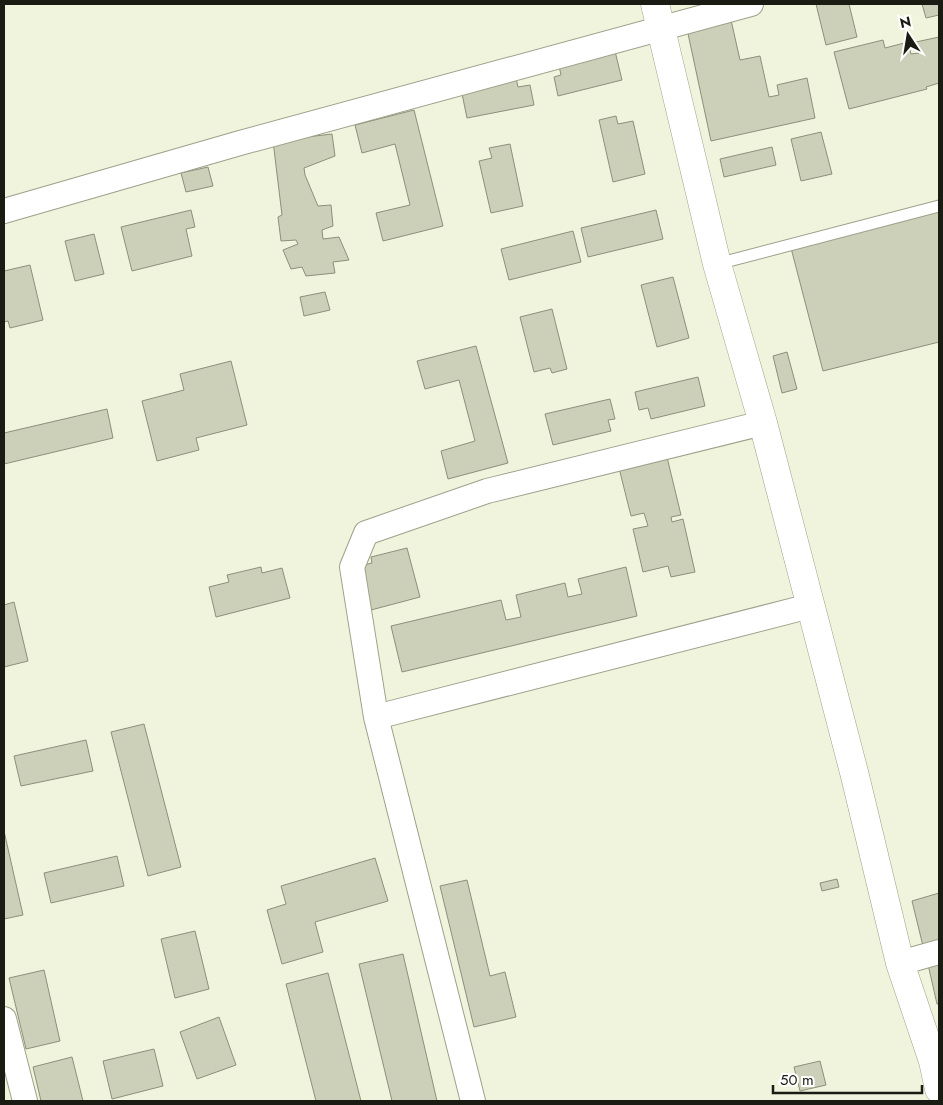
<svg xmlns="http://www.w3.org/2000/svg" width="943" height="1105" font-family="Jost,sans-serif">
  <rect width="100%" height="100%" fill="#f0f4dd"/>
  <path fill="#ccd0b9" stroke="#8c8f7a" d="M816,4H849L857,37L826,45Z
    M922,4H939V15L926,18Z
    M731,20L740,60L760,56L769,97L779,95L777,85L807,78L815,118L711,141L687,29Z
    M939,37V83L926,87L927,89L849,109L834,52L883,40L885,48L908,42L911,54L919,53L916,42Z
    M614,47L622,80L558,96L554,77L561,75L558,61Z
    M515,73L518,87L530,85L534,105L467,118L460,84Z
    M414,110L443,226L383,241L376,213L410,205L395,144L362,153L355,125Z
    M616,116L618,124L633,121L645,174L613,182L599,120Z
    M821,132L832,174L801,181L791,139Z
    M332,134L335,156L304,168L305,175L318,206L331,205L333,226L322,230L323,239L339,237L349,260L333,262L335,273L306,276L302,267L291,269L283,250L298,244L296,240L281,241L278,217L282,215L273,141Z
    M510,144L523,206L491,213L479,161L492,158L489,148Z
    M772,147L776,165L724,177L720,159Z
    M208,167L213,186L186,192L181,173Z
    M191,210L195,227L186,229L192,256L132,271L121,227Z
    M656,210L663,239L588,257L581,228Z
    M939,211V342L823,371L791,248Z
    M573,231L581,262L509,280L501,249Z
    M94,234L104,274L75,281L65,241Z
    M30,265L43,320L10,328L8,321L4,322V271Z
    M673,277L689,338L657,347L641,285Z
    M325,292L330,310L304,316L300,297Z
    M552,309L567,369L552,373L550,368L534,372L520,317Z
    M476,346L508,463L448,479L441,451L475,441L459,380L425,389L417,361Z
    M787,352L797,389L782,393L773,356Z
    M231,361L247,425L196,438L199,450L157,461L142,401L184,390L180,374Z
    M698,377L705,406L651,419L648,408L639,410L635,392Z
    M610,399L615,419L608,420L611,431L553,445L545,414Z
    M107,409L113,438L4,464V433Z
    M666,453L681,515L671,517L672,522L683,519L695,572L671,577L668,566L643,572L633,529L648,526L644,513L631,516L618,464Z
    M407,548L420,597L371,610L360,566L372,563L371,557Z
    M261,567L262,573L282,568L290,598L216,617L209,587L229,582L227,575Z
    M626,567L637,616L402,672L391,626L501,600L506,620L521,617L516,595L565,583L568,597L582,594L578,579Z
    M14,602L28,661L4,667V605Z
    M144,724L181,867L148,876L111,732Z
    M86,740L93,771L21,786L14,756Z
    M4,831L23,915L4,919Z
    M117,856L124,886L51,903L44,873Z
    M375,858L388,901L315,922L323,952L282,964L267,910L286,904L281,886Z
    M837,879L839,887L822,891L820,883Z
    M467,880L490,976L505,972L516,1017L474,1027L440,886Z
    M939,893V941L923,946L912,901Z
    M195,931L209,989L175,998L161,939Z
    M403,954L437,1101H392L359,964Z
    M939,956V1004H937L927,960Z
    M44,970L60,1041L26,1049L9,978Z
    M328,973L361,1101H316L286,984Z
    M219,1017L236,1065L197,1079L180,1032Z
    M154,1049L163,1086L112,1099L103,1061Z
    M72,1057L83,1101H41L33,1067Z
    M820,1061L826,1085L800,1091L794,1067Z"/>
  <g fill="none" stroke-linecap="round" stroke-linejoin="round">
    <g stroke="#9da18b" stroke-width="13">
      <path id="service" d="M717,264L939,206"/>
    </g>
    <g stroke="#9da18b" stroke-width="26">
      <path id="minor" d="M4,211L240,143L751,4
        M376,717L352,567L366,533L487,491L763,423
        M900,963L939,952
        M4,1019L25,1101
        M473,1101L376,717L810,606"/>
    </g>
    <g stroke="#9da18b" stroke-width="29">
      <path id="secondary" d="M655,4L717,264L763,423L855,776L900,963L933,1061L939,1089"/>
    </g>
    <use href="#service" stroke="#fff" stroke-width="11"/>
    <use href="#minor" stroke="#fff" stroke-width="24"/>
    <use href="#secondary" stroke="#fff" stroke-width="28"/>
  </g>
  <rect width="943" height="1105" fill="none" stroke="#1a1b13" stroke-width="10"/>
  <g transform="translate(908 35) rotate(348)" stroke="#ffffff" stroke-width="4" paint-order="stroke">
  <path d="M0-4L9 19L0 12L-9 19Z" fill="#1a1b13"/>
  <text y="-8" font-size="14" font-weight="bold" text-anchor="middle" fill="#1a1b13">N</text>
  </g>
  <path d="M773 1085v8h149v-8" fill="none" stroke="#1a1b13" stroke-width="2.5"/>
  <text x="780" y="1085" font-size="15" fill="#1a1b13" stroke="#ffffff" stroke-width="4" paint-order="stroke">50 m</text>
</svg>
